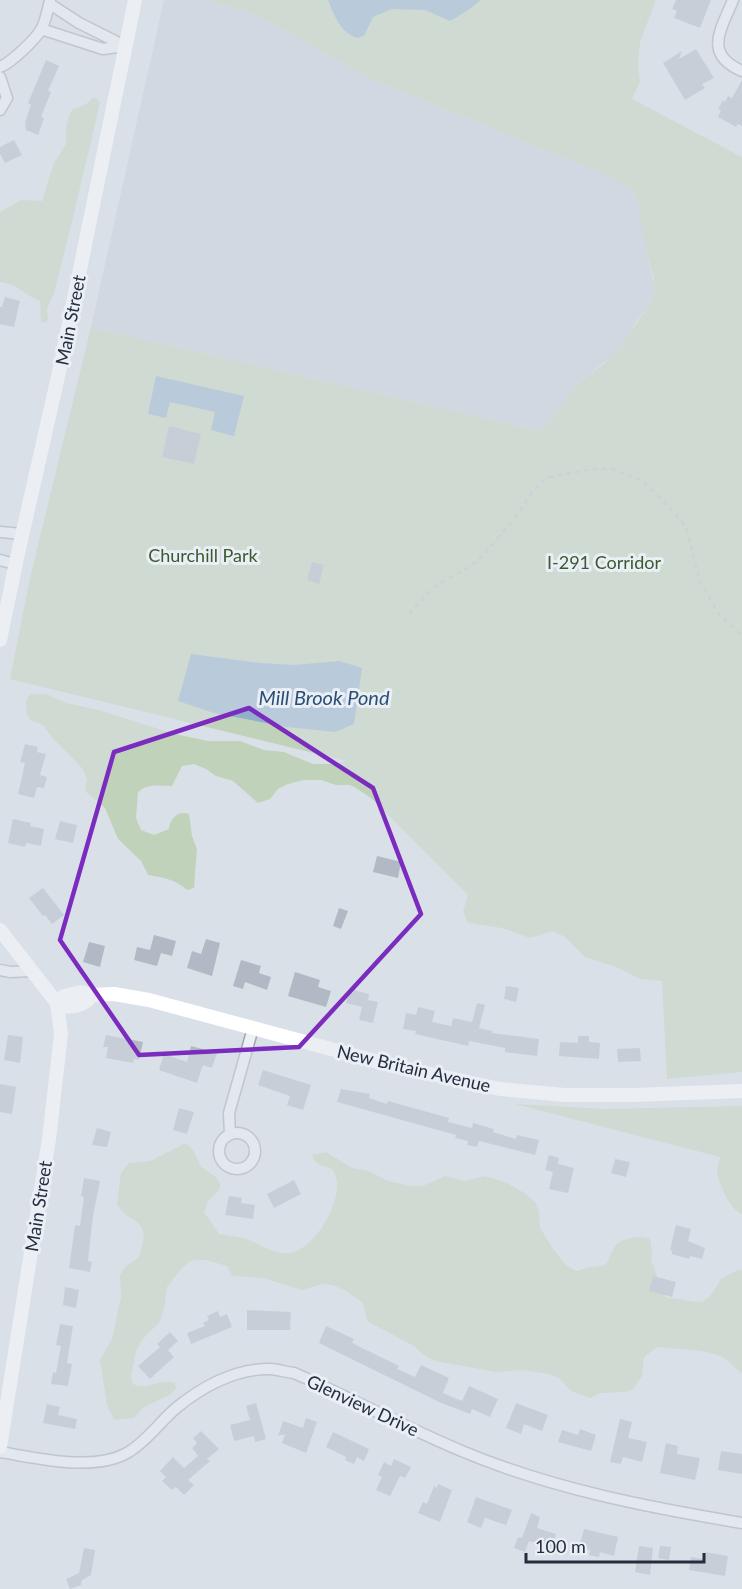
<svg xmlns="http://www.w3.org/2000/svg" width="742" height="1589" font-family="Lato,sans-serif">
  <rect width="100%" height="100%" fill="#dae0e7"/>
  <path fill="#c8cfd9" d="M164,0H206L248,12L282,29L371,79L598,172L632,189L640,206L645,248L654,283V296L650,304L637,321L626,339L610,358L575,385L552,418L540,431L91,327Z"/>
  <path fill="#c1d2bb" d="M206,0H656L640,42L638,64L640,82L632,99L742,157V1072L667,1079L662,981L640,979L619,968L585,957L565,937L553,931L530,938L502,928L468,923L463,912L468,895L371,798L356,788L350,785H336L321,780H304L288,784L278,789L270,799L258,803L233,781L216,776L206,769L194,764L182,766L172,786C159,786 148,783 138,792L136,818L141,830L154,835L169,829C170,818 178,810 189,814L192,836L197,849L194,888L187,890C175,879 164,878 148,875L141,861L118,839L105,808L85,791L87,779L82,768L53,739L43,725L31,720L27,715L26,701L30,694H46L66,703L98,710L175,734L208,741H240L264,750L284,752L313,764H335L346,761L10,679L30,578L91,327L540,431L552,418L575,385L604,364L623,343L650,304L654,296V279L645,248L638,201L632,189L598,172L371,79L282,29L248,12Z
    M94,97L100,102L97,116L70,230L54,293L47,309L48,319L46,322L41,323L40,301C22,294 21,285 0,282V212L21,200L42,201L54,163L66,144V129L69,115L72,110L86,104Z
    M515,1104L606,1109L742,1106V1214C730,1210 719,1184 717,1172C717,1167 719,1162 720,1157Z
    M186,1143L193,1150L201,1167L217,1178L220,1185L219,1190L209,1200L204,1212L219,1234C228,1236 237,1236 246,1239C260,1244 274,1255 290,1253C317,1249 350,1190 332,1169C323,1166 315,1165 312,1155L326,1152L352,1168L369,1171L388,1181L411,1186H423L445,1176L465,1181L485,1176L507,1183L526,1194L535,1202L539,1211L540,1228L553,1249L566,1265L576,1271L586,1268L605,1265C610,1260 610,1254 614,1248C619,1238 639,1235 650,1239L652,1251L651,1262L654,1266L660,1287L665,1297L697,1302L704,1301L711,1295L721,1279L738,1270H742V1373C734,1369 732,1362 724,1358C704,1348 679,1350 657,1347L644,1357L642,1376L633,1389L625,1392L601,1393L590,1398L571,1391L559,1378L550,1374L521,1370L497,1372L435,1361L425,1356L414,1346L367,1321L363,1303L346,1291L333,1285L322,1284L302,1290L263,1278L232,1276L227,1266L206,1260H196L190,1261L182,1268L167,1287L164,1309L159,1323L142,1340L136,1351L131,1377L133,1384C148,1392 159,1377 175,1383L176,1389L170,1395L144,1407L134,1418L114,1420L107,1405L100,1360L112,1339L121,1297L120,1275L126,1266L139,1257C153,1216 132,1228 117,1204L121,1173L129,1163L150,1161Z"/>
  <path fill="#91b0cb" d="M328,0H480C477,5 456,18 450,21L425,10L392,9L373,17L364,36L358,38C341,34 334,15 328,0Z
    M156,376L244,396L234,436L211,430L215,412L170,402L166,418L148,414Z
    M191,654L260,663L294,665L339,661L362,668L354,724L335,732L287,727L214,713L178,701Z"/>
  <path fill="#b1b9c4" d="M676,0H711L700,28L674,18L677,11L672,9Z
    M696,49L714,78L702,84L705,88L685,100L663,63L682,51L679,59Z
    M46,60L59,66L48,91L51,92L41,117L44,118L38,135L26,130L25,122L31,105L28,103Z
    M742,80V126L738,124L736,127L718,117L721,110L718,109L723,100L725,102L728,96L732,98Z
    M14,140L22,155L5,163L0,154V147Z
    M5,297L20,301L14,327L0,324V307H2Z
    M169,426L201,434L194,464L162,457Z
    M312,562L324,565L319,584L307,580Z
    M25,744L38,747L37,752L46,754L40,775L47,777L44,788L37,787L34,798L18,794L25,763L20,762Z
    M13,819L31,823L30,826L44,829L41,846L26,843L25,847L8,843Z
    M60,821L77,825L73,843L55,839Z
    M377,856L401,862L398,878L373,872Z
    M43,888L64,915L52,924L45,915L43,916L29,898Z
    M339,908L348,911L341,929L333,926Z
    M154,935L176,941L172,956L161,953L157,966L134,960L137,947L150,950Z
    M206,939L220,943L212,976L187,968L192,951L201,954Z
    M89,942L105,946L100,967L83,962Z
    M241,960L261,966L259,973L271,977L267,990L245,982L243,989L233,986Z
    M295,972L320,980L318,987L331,991L326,1007L288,996Z
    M506,986L519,988L516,1002L504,999Z
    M350,989L369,994L368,1000L378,1002L373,1023L359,1020L362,1007L346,1003Z
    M477,1003L485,1005L479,1028L492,1031V1033L539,1039L537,1056L505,1052V1048L469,1041L468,1046L415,1034L416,1031L403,1029L406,1013L416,1015L418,1007L435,1011L432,1022L451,1026L453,1018L472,1022Z
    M8,1035L23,1037L20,1063L4,1060Z
    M106,1035L143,1042L139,1060L134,1059L133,1063L106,1058L108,1047H103Z
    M578,1036H589V1042L600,1043L599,1059L559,1056L560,1042L578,1043Z
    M191,1046L217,1053L212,1068L203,1065L197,1083L159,1070L164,1054L187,1062Z
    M640,1048L641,1061L618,1062L617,1049Z
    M263,1070L311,1085L303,1110L287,1105L290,1096L258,1085Z
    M0,1084L16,1087L12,1114L0,1112Z
    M341,1089L370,1094L369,1098L387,1104L388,1101L449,1118L448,1122L472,1128L473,1123L494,1129L493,1132L516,1139L517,1135L539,1140L535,1155L479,1141L477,1147L467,1145L468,1141L455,1138L456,1135L337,1102Z
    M179,1108L194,1112L187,1134L173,1130Z
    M97,1128L111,1132L107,1147L92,1145Z
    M549,1155L559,1158L558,1164L574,1168L568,1193L549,1189L553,1172L545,1170Z
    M615,1159L630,1162L626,1177L611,1173Z
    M84,1178L100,1181L93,1216L88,1261L92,1262L90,1272L69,1268L75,1225L80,1226L84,1197L81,1196Z
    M294,1180L301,1194L274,1208L267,1194Z
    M229,1196L242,1198L241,1203L255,1205L253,1219L225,1215Z
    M676,1225L691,1229L688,1241L705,1248L702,1259L690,1256L689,1259L672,1254V1250H670Z
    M653,1276L676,1282L672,1297L649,1291Z
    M65,1287L79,1290L76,1308L63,1305Z
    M247,1310L291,1312L290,1330H247Z
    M218,1311L220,1317L227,1314L232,1327L191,1344L187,1333L205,1326L203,1323L209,1320L207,1316Z
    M60,1324L73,1326L67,1363L72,1364L68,1386L51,1384L53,1372L56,1373L61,1346L56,1345Z
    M326,1326L354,1339L352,1343L399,1366L397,1369L415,1377L421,1365L449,1378L443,1393L462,1401L469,1386L498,1399L490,1417L472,1409L470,1414L439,1402L319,1343Z
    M170,1332L178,1341L168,1350L174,1357L150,1379L138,1366L160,1347L157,1344Z
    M256,1403L266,1439L255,1442L254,1436L234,1441L230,1425L250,1420L246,1406Z
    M516,1403L548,1415L542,1431L524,1424L521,1434L506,1428Z
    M47,1404L60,1407L58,1415L77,1419L75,1429L43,1423Z
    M306,1418L317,1422L306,1453L282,1443L285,1434L278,1436L283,1421L303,1428Z
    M620,1419L632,1422L628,1438L647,1442L642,1462L623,1457L621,1464L610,1462Z
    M580,1429L596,1435L591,1451L558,1442L562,1430L578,1435Z
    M201,1431L219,1449L207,1459L210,1461L188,1480L194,1485L184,1495L176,1487L172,1490L162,1481L166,1477L160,1471L173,1457L184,1468L198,1456L192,1448L197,1443L193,1438Z
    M333,1432L369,1449L364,1461L357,1457L354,1464L345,1460L346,1457L326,1447Z
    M666,1443L678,1446L677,1454L700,1458L695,1480L660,1473Z
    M721,1451L742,1454V1474L718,1470Z
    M394,1459L411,1467L405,1478L400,1476L390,1496L376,1490L382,1477L378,1475L384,1462L391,1466Z
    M438,1484L452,1490L440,1522L418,1513L423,1502L427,1504L434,1486L437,1488Z
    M476,1497L512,1510L506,1525L485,1518L481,1528L467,1522Z
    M531,1513L540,1517L537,1528L556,1534L552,1548L529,1541L525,1552L514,1548L518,1537L522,1538Z
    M584,1529L618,1537L614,1556L600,1552L599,1557L589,1555L590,1550L579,1547Z
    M639,1546L653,1548L650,1575L635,1572Z
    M660,1546L671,1547L669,1560L658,1558Z
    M84,1548L95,1550L91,1575L82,1580L81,1585L70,1589L66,1579L79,1573Z
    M705,1552L728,1556L725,1576L689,1570L691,1557L704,1559Z"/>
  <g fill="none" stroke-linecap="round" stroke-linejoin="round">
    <g stroke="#9fa7b1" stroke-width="13">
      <path id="street" d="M733,0C721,30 703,54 742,71
        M50,4L79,23L125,46
        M41,29L103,49L125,46
        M0,67C12,62 36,39 42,28C46,19 48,9 50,0
        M0,77L7,98L0,110
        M0,532L22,534
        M0,560L15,564
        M0,970L10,972L32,971
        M219 1151a18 18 0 1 1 36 0a18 18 0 1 1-36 0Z
        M230,1134L229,1113L253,1028
        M0,1452C37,1458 93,1472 127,1453C146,1442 159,1423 175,1409C201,1387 236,1368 271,1369C279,1370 286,1372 294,1373C351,1398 406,1428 464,1452C553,1489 647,1507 742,1523"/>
    </g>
    <path stroke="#b8bec5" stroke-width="2" stroke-dasharray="4.5 4.5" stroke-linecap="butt" d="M409,614L434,587L472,565L486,552L518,514L532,492L548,477L594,469H612L641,480L663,500L686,527L700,582L719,614L742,636"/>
    <use href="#street" stroke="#edf0f5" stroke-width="10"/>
    <path stroke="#fff" stroke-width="14" d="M0,640L17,558L59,372L135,0
      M0,930L57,1003L61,1034L49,1139L0,1447
      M92,995C85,1006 68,1010 57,1003L64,996L81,992L92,995L114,994L149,1000L394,1066L500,1089L565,1095H632L742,1091"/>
  </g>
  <path d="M0 0H742V1589H0ZM249,708L373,788L421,914L299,1047L139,1055L60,940L114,752Z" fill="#dae0e7" fill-opacity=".55" fill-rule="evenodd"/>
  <path fill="none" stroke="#7b2cbf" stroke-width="4.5" stroke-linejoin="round" d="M249,708L373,788L421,914L299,1047L139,1055L60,940L114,752Z"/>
  <g text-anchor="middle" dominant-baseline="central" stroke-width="6" stroke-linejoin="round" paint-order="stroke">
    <g font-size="18" fill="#232e3e" stroke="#eaeff5">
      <text transform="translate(70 320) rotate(-79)">Main Street</text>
      <text transform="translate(414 1068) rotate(13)">New Britain Avenue</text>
      <text transform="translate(38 1206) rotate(-81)">Main Street</text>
      <text transform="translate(363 1405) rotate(25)">Glenview Drive</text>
    </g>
    <g font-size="18" fill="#395b2f" stroke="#eaeff5">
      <text x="203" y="555">Churchill Park</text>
      <text x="604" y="562">I-291 Corridor</text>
    </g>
    <g font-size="20" font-style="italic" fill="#2a4f76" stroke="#eaeff5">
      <text x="324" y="697">Mill Brook Pond</text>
    </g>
  </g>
  <path d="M526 1553v9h178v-9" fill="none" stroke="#232e3e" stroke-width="3"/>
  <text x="535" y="1553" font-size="18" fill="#232e3e" stroke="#eaeff5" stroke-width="4.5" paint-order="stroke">100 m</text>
</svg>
